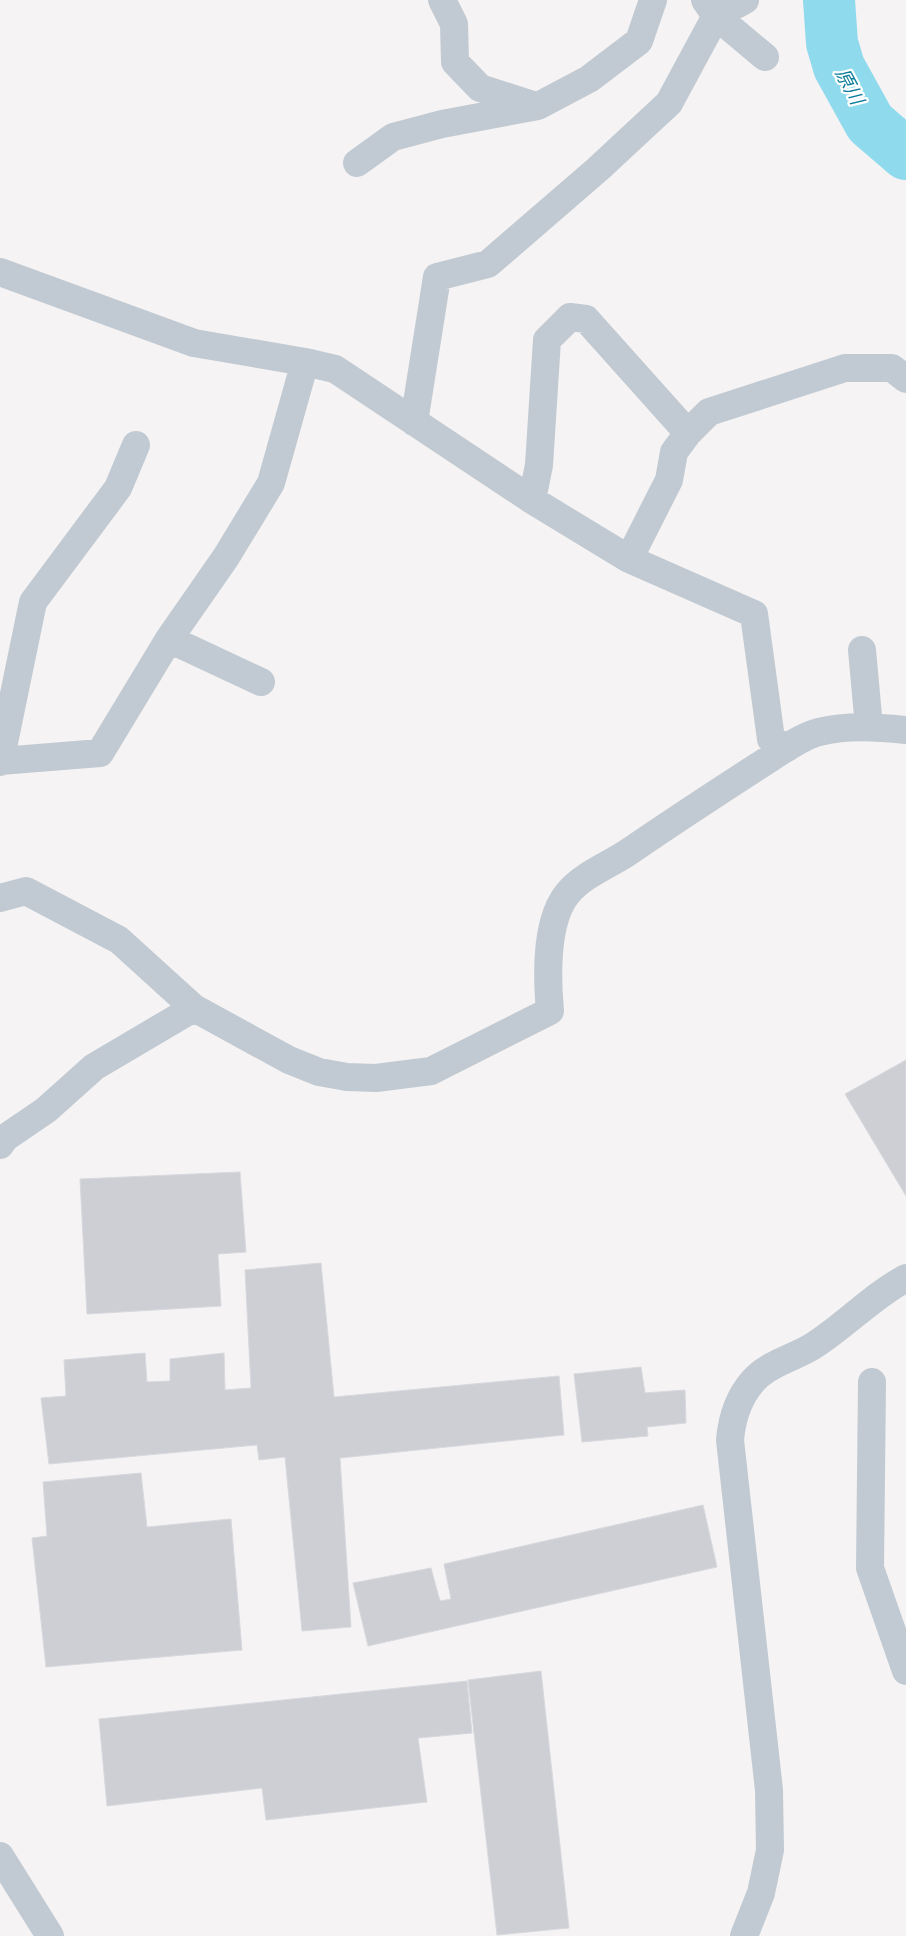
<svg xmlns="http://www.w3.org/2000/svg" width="906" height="1936" font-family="'PT Sans','Noto Sans JP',sans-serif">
  <rect width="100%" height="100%" fill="#f5f3f3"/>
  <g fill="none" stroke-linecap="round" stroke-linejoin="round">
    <path stroke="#90daee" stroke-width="52" d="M829,0L832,43L839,67L870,123L906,154"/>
  </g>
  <path fill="#cdcfd5" stroke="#d7d9de" d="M906,1060V1196L845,1094Z
    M240,1172L246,1252L218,1254L221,1306L87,1314L80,1179Z
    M321,1263L334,1397L559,1376L564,1435L340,1458L351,1627L302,1631L285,1457L259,1460L257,1445L49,1464L41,1398L66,1396L64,1360L145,1353L147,1382L170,1381V1359L224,1353L225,1390L251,1388L245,1270Z
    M641,1367L645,1393L685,1390L686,1423L647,1427L648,1436L582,1442L574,1374Z
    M141,1473L147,1527L231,1519L242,1650L46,1667L32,1538L47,1536L43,1482Z
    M703,1505L717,1567L368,1646L353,1583L431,1568L440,1601L451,1599L444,1564Z
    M541,1671L569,1928L497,1935L468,1680Z
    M467,1681L472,1733L418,1738L427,1802L266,1820L262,1788L107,1806L99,1719Z"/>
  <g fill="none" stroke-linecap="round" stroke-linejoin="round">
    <path stroke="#c1cad2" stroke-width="28" d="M442,0L454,24L455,62L480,88L536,106
      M705,0L716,16L745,0
      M357,163L393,137L442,124L538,106L589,79L639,41L653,0
      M0,272L194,343L305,362L271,483L226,557L169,639
      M305,362L335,369L532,500L629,559
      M414,422L437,277L488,264L598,169L669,103L716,16L765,57
      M688,433L709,412L845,368H892L906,379
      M532,500L539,465L547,340L570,317L586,319L688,433L674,452L669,480L629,559L754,614L771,739L787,748
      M862,650L869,727
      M0,761L100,753L169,639L261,682
      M0,762L33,602L118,488L136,445
      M0,898L26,891L119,940L194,1008
      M0,1145L5,1138L46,1110L94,1067L194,1008L289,1060L319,1072L347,1077L376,1078L431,1071L550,1011C547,978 545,920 568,893C583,875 607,866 627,853C671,823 715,794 760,765C776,755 801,736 819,732C848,725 877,727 906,730
      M872,1382L870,1568L906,1671
      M0,1856L50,1936
      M744,1936L761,1893L770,1850L769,1790L730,1440C732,1417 738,1398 753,1381C769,1363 794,1358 813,1346C846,1325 871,1297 906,1278"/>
  </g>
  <g text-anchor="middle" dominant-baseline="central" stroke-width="4.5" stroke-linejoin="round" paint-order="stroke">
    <g font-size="19" font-style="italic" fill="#0c7c9b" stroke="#fff">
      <text transform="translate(850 86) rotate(62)">原川</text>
    </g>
  </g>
</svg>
